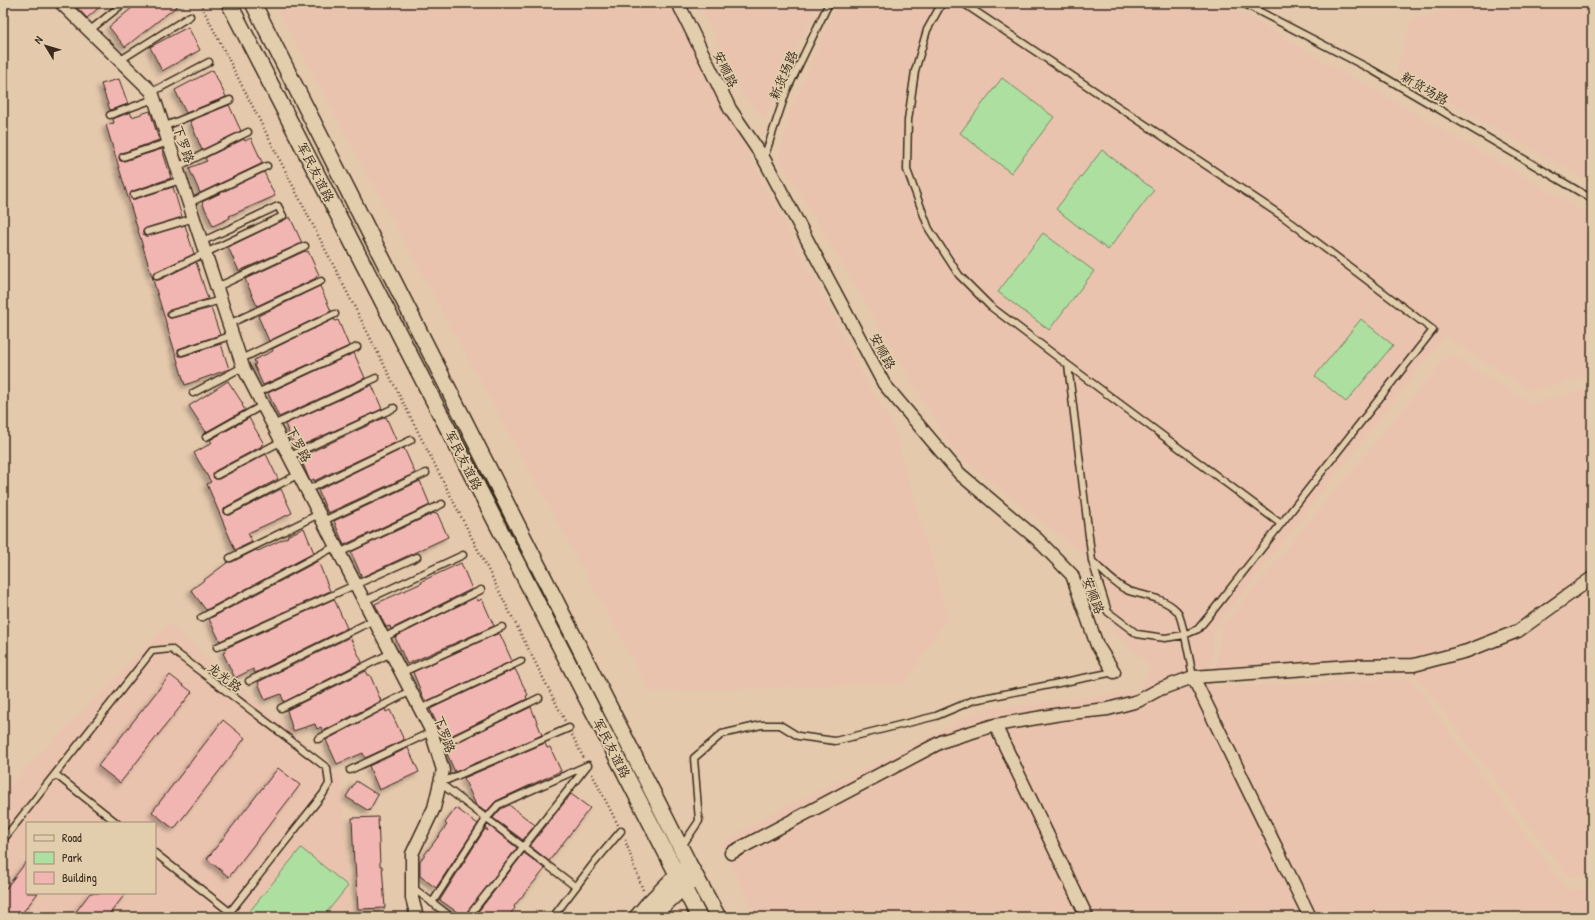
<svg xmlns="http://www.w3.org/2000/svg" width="1595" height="920" font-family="'Patrick Hand','LXGW WenKai TC',sans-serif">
  <defs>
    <filter id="shadow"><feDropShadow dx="-3.5" dy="3.5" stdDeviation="2" flood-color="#0004"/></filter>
  </defs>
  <rect width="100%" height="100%" fill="#e5c9ad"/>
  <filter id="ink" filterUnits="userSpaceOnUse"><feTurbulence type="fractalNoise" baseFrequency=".025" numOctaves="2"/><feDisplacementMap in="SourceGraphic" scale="8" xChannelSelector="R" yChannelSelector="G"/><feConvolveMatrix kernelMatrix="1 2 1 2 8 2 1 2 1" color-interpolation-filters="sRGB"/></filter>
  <g filter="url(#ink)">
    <path fill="#e9c3ae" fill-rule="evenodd" d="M274,3H670L873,394L891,419L948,616L905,683L650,692Z
      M698,3H818L764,119L743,95Z
      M838,3H1224L1592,216V375L1530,391L1445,336L1213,631L1212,687L1411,679L1567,890H1592V917H756L721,844L770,814L896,754L979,710L1139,691L1150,666L1112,630L1088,558L954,452L779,158L790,110Z
      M1475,3H1592V183L1396,72L1412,19Z
      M1449,354L1532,404L1592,388V876H1568L1415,674L1214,679L1222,626Z
      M169,623L342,777L350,917H3V792ZM27,823H155V893H27Z"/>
    <path fill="#addfa0" stroke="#74845f" d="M1002,78L1054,117L1011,173L960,133Z
      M1102,150L1154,190L1108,250L1056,209Z
      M1043,233L1094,271L1049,330L998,292Z
      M1361,319L1393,345L1346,402L1315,376Z
      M301,848L348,886L323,917H245Z"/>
    <path fill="#f2b6b2" stroke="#3b2a1e" filter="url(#shadow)" d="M73,3H104L87,18Z
      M138,3H181L125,47L109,27Z
      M188,27L200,50L162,71L150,47Z
      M213,70L226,97L186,113L175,90Z
      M119,79L128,104L110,110L101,84Z
      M229,105L241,131L202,150L190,121Z
      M150,111L159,140L122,153L119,158L120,161H124L162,149L171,178L133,191L130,196L131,199H135L173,187L182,217L146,228L143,231V234L146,236H148L185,225L194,254L155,272L153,274V278L155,280H159L196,262L208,299L170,310L167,313V316L170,318H172L211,308L220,335L178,349V353L179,356H183L221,344L229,369L185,385L106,125L114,123L113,119L130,112L132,117Z
      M251,138L262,162L261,164L200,193L189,168L207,161L205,158L244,139L245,141Z
      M264,172L275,196L229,216L230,218L213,226L202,202Z
      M290,217L302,243L239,271L228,247Z
      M305,251L306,252L308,251L319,275L316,277V278L257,306L245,279Z
      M320,286L331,311L269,341L258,316Z
      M334,319L335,321L338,320L349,346L263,385L254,365L256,364L254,360L273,351L272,349Z
      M354,353L365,378L279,417L268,393Z
      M228,381L243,404L242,405L245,410L206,432L189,406Z
      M372,385L382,409L296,448L285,424Z
      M386,417L397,442L314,481V479L310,481L300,457Z
      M249,418L264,444L261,445L262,446L215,471L213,477L215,479H219L266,454L278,479L226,507L224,509V513L226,515H230L281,489L292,513L248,533L252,542L235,550L207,484L211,482L194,453L210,444L212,442L210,440Z
      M404,448L415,473L328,513L318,490Z
      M420,481L430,505L344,545L334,521Z
      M434,513V514L437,513L448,537L362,577L351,552Z
      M304,528L314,553L206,610L191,590L228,562H232L256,550L258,551L288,537L287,536Z
      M318,561L330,591L220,641L209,619Z
      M461,563L472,589L391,629L390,626L386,627L375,604L422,583V581Z
      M476,597L478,601L482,599L494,626L407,664L395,637Z
      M334,599L347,628L255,673L253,669L235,678L223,653L225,652L224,649Z
      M497,634H500L512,661L427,701L424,699L413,672Z
      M350,637L362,662L284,702L281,694L265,700L258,682Z
      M515,669L528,695L526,696L527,699L444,739L430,709Z
      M366,671L368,675H370L381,701L323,731L321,727L317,729L315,724L293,731L287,710Z
      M170,675L192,692L120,783L98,766Z
      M531,707L542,735L455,772L445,749L447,747Z
      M385,709L386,712L390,710L404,740L365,758L363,753L337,764L326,740Z
      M223,720L245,738L174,829L152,812Z
      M545,743L547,748L550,747L561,771L496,801L486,812L476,805L464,778Z
      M408,748L419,772L379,790L369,766Z
      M278,768L300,785L229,877L207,859Z
      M356,781L378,795L369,811L346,797Z
      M571,794L590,808L549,861L530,846Z
      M509,805L535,825L523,840L493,818L501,809Z
      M456,808L478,824L436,888L420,876V861L447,825L445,823Z
      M378,817L380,866H382L385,908L358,909L355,863H354L352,818Z
      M488,825L517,848L464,917L440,900L485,829L488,831L486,827Z
      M524,853L545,869L514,906L515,908L508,917H474Z
      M27,861V893H38L19,917H3V892Z
      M90,893H126L107,917H72Z"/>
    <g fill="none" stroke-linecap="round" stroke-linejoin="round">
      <g stroke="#3b2a1e" stroke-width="9">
        <path id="service" d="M942,3L927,30L915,71L908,120L907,170L929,229L959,275L990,306L1068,365L1092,561L1108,612L1137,634L1165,638L1184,635L1198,629L1208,617L1433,330L1285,218L963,3
          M1243,3L1372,70L1592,199
          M89,31L124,3
          M119,61L190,16
          M152,92L209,62
          M110,115L154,99
          M163,127L230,100
          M123,157L169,142
          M764,158L786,92L829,3
          M177,167L248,132
          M134,195L181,180
          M189,203L267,166
          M147,232L194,218
          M157,276L283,216L278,206L201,242
          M217,287L305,246
          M171,314L221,300
          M229,324L321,281
          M182,352L233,335
          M241,359L335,314
          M1068,365L1281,524
          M193,393L243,367
          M257,393L357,347
          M273,425L376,378
          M206,437L263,405
          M290,456L394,408
          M217,475L282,441
          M307,490L411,440
          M228,511L299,474
          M323,521L426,473
          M339,553L442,504
          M230,558L319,514
          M1093,562C1104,572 1115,585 1129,591C1145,596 1165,598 1177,611C1182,616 1191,666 1193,677
          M364,601L463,555
          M201,618L336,546
          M383,638L481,590
          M217,647L417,557
          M401,673L502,627
          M249,681L374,620
          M281,708L391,653
          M420,709L521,661
          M569,728L440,783L576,887
          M318,739L411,691
          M436,748L539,698
          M350,770L431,732
          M55,774L117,823
          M3,840L152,651L171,649L327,768L329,784L323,794L226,917
          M682,846L699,821L694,758L722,734L761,725H780L798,736L835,741L936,716L974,700L1114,672
          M155,853L230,912
          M412,887L451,917
          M432,903L486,819L498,805L588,765
          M468,917L587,766
          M553,917L594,863L621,831"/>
      </g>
      <g stroke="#3b2a1e" stroke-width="15">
        <path id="minor" d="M61,3L152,92L243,367L430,728L443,770L434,808L412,854V898L417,917
          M678,3L730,109L764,159L884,384L960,474L1037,539L1072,575L1097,645L1114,672
          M1193,677L1310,917
          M995,725L1087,917
          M731,853L943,741L995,725L1061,714L1108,709L1138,701L1160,689L1193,677L1350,666L1414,665L1467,651L1518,631L1592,578"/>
      </g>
      <g stroke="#3b2a1e" stroke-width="18">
        <path id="tertiary" d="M229,3L699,917
          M253,3L689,864L718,917
          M637,917L648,904L684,868
          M651,917L690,881"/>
      </g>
      <path stroke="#3b2a1e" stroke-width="2.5" stroke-dasharray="1 3" stroke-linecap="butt" d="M200,3L565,721
        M572,735L584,759
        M592,774L618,825
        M625,840L643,890"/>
      <use href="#service" stroke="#e2ceac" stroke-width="6"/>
      <use href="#minor" stroke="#e2ceac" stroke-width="12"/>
      <use href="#tertiary" stroke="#e2ceac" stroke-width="15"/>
    </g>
  </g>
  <g text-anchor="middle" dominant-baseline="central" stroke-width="3.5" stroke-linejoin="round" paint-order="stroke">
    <g font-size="13" fill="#3b2a1e" stroke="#e2ceac">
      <text transform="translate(726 69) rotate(64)">安顺路</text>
      <text transform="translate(783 75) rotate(-67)">新货场路</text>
      <text transform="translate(1425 88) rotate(30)">新货场路</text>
      <text transform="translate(184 144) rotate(71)">下罗路</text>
      <text transform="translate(316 172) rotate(63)">军民友谊路</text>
      <text transform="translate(883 351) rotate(62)">安顺路</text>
      <text transform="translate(299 444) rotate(63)">下罗路</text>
      <text transform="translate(464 460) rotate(63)">军民友谊路</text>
      <text transform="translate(1094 595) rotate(70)">安顺路</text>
      <text transform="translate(225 677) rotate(37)">龙光路</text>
      <text transform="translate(445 734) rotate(70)">下罗路</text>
      <text transform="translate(612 748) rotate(63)">军民友谊路</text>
    </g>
  </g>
  <rect width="1595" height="920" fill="none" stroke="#e2ceac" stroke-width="16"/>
  <rect x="8" y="8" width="1579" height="904" fill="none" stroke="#3b2a1e" stroke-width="1.5" filter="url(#ink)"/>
  <rect x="26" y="822" width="130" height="72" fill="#e2ceac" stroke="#9f8c73"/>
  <rect x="34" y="835" width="20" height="6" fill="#e2ceac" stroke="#9f8c73"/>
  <text x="62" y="842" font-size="12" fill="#3b2a1e">Road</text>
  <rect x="34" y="852" width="20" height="12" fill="#addfa0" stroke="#9f8c73"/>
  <text x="62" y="862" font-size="12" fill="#3b2a1e">Park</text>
  <rect x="34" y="872" width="20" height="12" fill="#f2b6b2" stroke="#9f8c73"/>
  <text x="62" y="882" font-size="12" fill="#3b2a1e">Building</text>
  <g transform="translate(46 46) rotate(308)" stroke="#e2ceac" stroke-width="3" paint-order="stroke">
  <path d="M0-3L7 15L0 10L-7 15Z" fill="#3b2a1e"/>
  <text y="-6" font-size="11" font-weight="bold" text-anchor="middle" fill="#3b2a1e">N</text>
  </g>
</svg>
